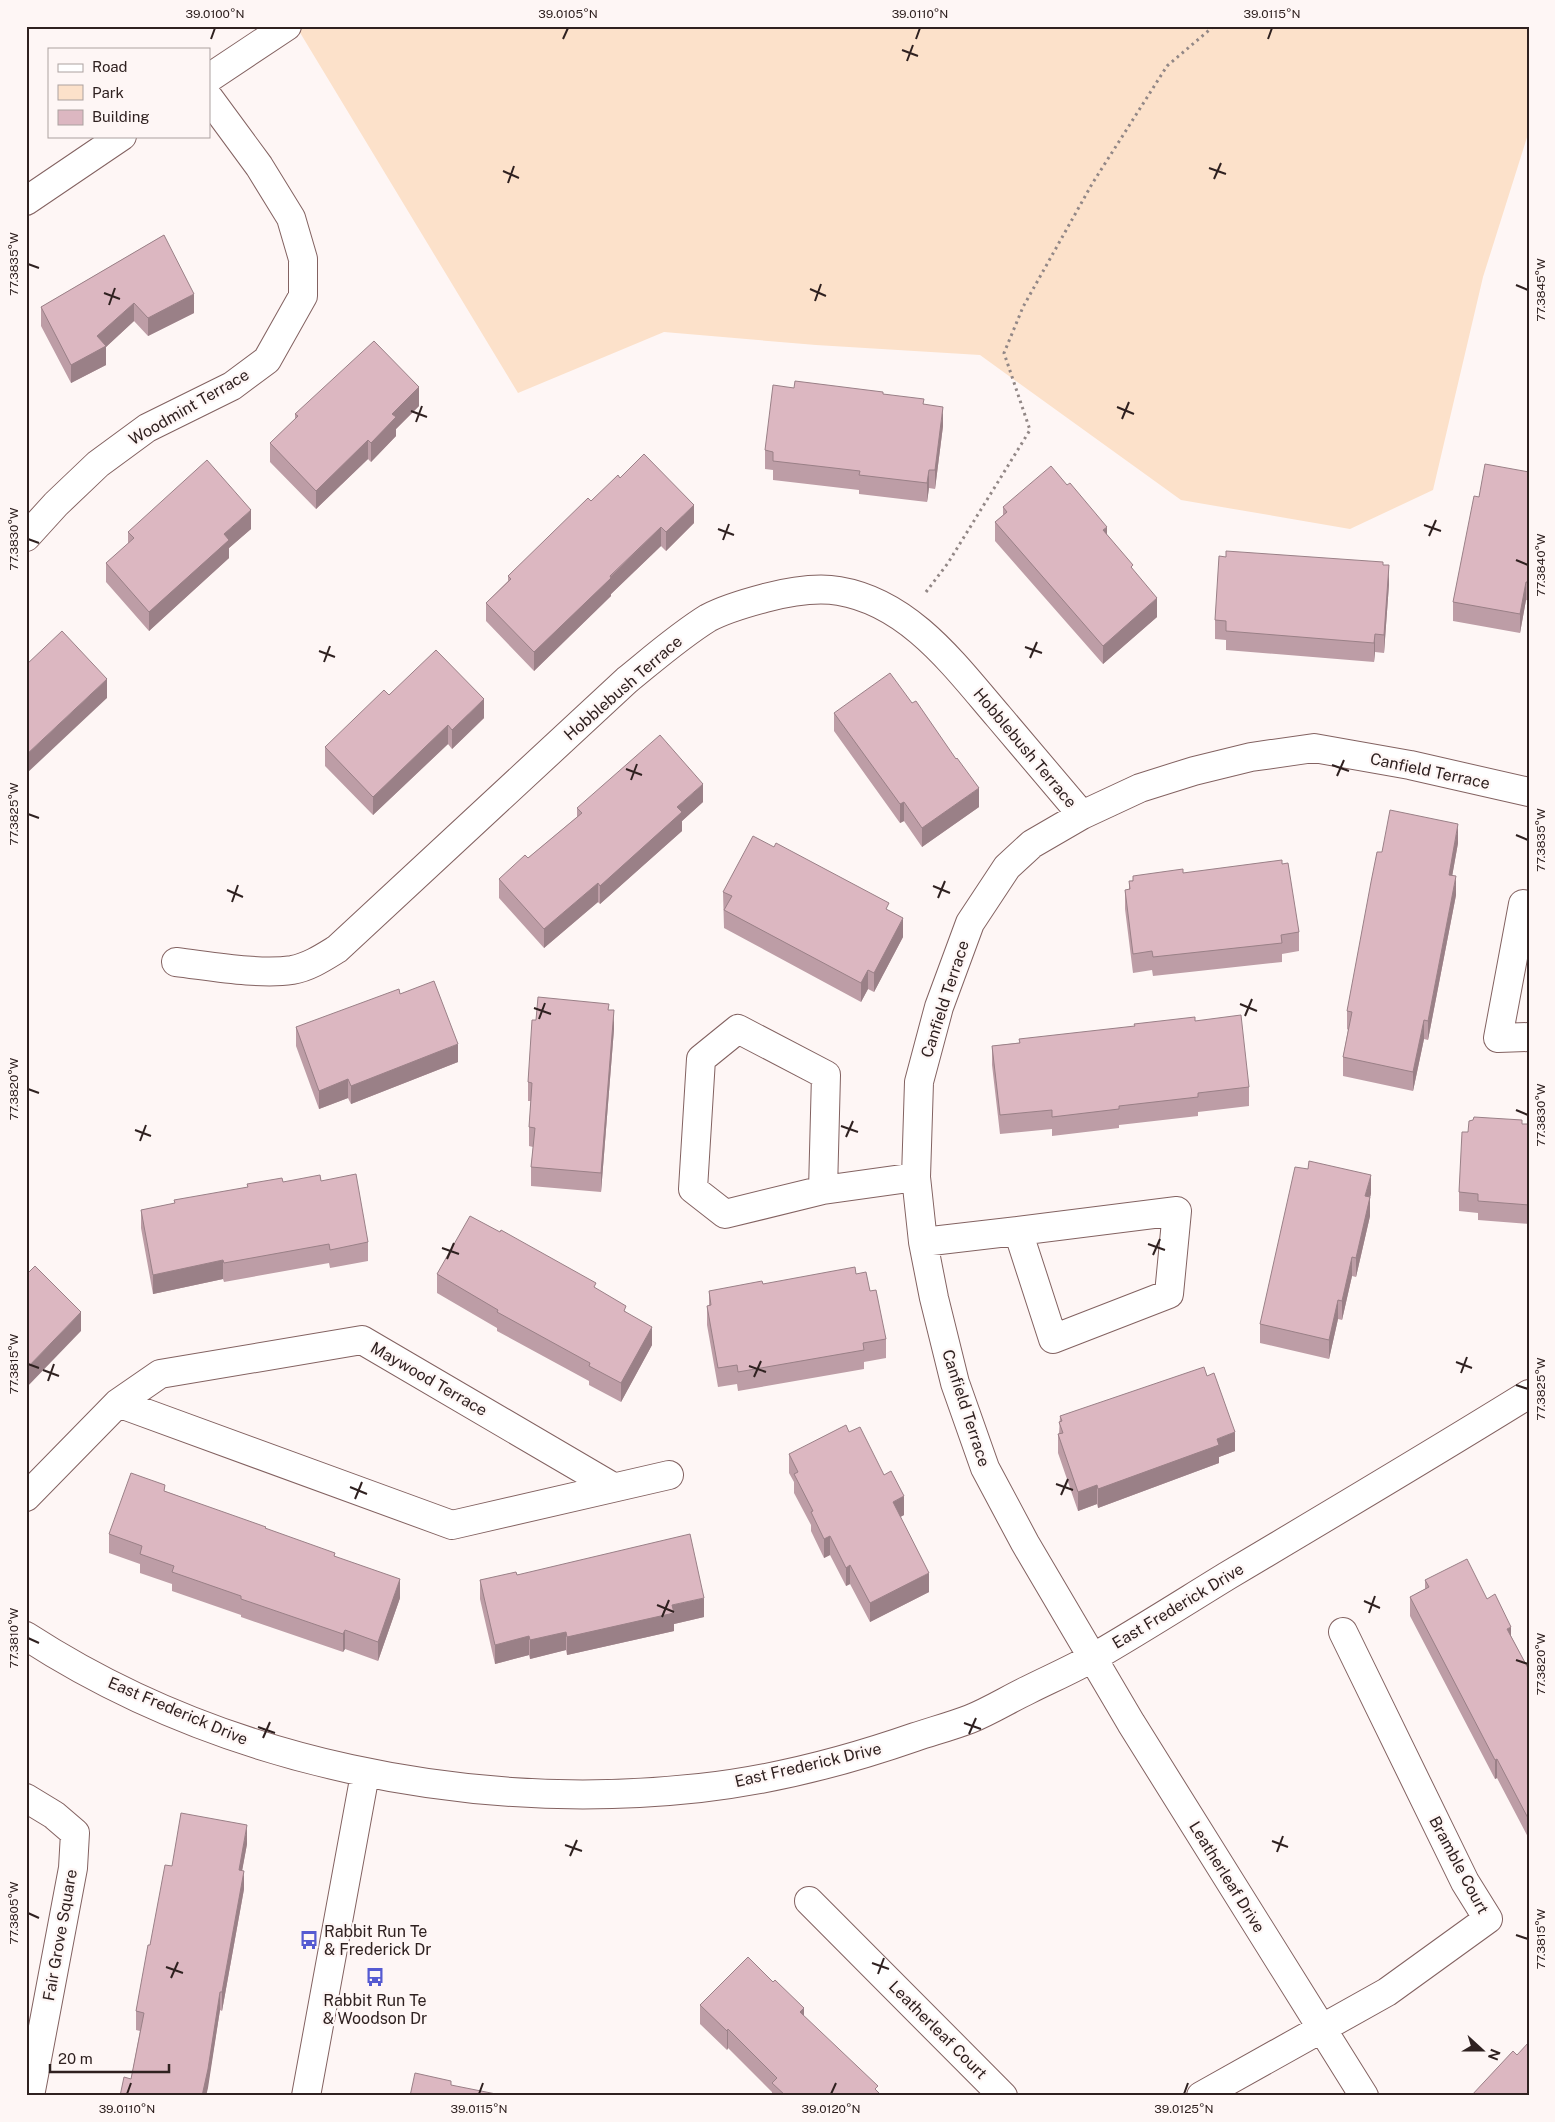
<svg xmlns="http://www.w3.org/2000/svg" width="1555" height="2122" font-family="'Public Sans',sans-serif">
  <rect width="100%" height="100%" fill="#fef6f5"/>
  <path fill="#fce1ca" d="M296,26H1529V131L1483,277L1433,490L1350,529L1181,500L980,355L816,345L664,332L518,393Z"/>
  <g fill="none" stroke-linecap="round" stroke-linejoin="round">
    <g stroke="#836261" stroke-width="30">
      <path id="minor" d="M209,78L287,26
        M26,201L122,136
        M26,537L56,504L98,464L147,428L232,386L267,360L303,296V259L291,218L259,166L209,98
        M1529,905L1523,904L1498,1038L1529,1037
        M176,962C210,966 259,975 292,970C309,967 324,957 337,949L627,680C653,659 679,636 708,618C725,609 746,603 765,598C788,592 815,587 839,591C910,603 955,666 999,717C1026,749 1054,782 1082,815
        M738,1029L826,1075L823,1190L725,1214L693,1189L701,1059Z
        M823,1190L916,1177
        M1177,1211L1169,1294L1053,1339L1018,1231Z
        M923,1242L1018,1231
        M118,1403L452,1525L669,1475
        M26,1497L118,1403L160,1374L362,1340L613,1487
        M26,1636C222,1763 470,1813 700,1788C773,1780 846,1761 915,1737C933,1731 952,1726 970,1719C990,1711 1009,1699 1028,1690C1050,1679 1073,1669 1094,1657C1139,1631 1183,1603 1227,1576C1328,1516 1429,1456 1529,1394
        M26,1798L54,1815L75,1833L73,1868L30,2096
        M809,1901L1003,2096
        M306,2096L365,1774
        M1201,2096L1387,1992L1488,1919L1465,1882L1343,1632
        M1364,2096L1131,1723L1025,1543L985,1468L955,1383L934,1298L923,1242L916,1177L919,1082L939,1007L970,923L1007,867L1032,844L1082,815L1140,788L1194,771L1251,757L1314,748L1410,765L1529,792"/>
    </g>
    <path stroke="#928786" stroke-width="3" stroke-dasharray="2.5 4" stroke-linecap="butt" d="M926,592L948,563L1030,430L1004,353L1023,307L1092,184L1167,66L1214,26"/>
    <use href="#minor" stroke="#fff" stroke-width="28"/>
  </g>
  <path fill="#bd9da6" d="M164,235L194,313L148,336L134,321L106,347V365L71,383L41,326V307Z
    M794,388L883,394L924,404L943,426L935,489L929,488L927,502L859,494V490L773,480V470L765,469V450Z
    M419,406L396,429V436L371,462L368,459L316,509L270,462V443L295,419V414Z
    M1529,472V601L1526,600L1520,633L1453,621V602L1479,497Z
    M620,478L694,523L666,551L661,546L611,594V596L534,671L486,621V603L508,581V576L591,501Z
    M1003,507L1107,535L1133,571L1157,617L1103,664L995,541V522L1003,515Z
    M251,529L229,548V558L149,631L106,582V563L128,544V532Z
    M1383,565L1389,584L1384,653L1375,652L1374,662L1226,650V640L1215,639V620Z
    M389,695L484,718L452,749L448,744L373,815L325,766V747Z
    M834,713L979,807L922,847L904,821L900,823L834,731Z
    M703,802L682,821V831L600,904L598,902L544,948L499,898V879L528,858L577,817V808Z
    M1458,843L1452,876L1456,895L1428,1040L1424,1039L1413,1091L1343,1076V1057L1348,1030L1347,1029V1011L1382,852Z
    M1282,864L1299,932V951L1282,954V962L1153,976L1152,970L1133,973L1125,909V890H1129V881L1183,873Z
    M723,892L889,910L903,937L874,992L868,989L861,1002L724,928Z
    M400,994L458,1062L351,1104L348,1098L319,1109L296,1046V1027Z
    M609,1010L614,1029L601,1192L531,1186V1167L533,1147L529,1146V1127L531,1101H528V1082L536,1020Z
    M1195,1021L1249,1087V1106L1198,1112V1116L1119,1125V1128L1052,1136V1129L1000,1134L992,1065V1046Z
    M1522,1124H1529V1224L1478,1220V1213L1459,1211V1192L1468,1132Z
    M321,1181L368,1242V1261L330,1268L329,1263L224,1282L223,1279L153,1294L141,1228V1210L283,1182Z
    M1371,1194L1370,1197V1216L1356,1277L1352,1276L1342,1320L1338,1319L1329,1359L1260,1343V1324Z
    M437,1274L596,1289L626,1312L652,1345L621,1402L589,1385V1381L497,1331V1328L437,1293Z
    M856,1274L870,1291L886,1339V1358L864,1362V1369L738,1391L737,1384L718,1387L707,1325V1306H709V1291Z
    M1060,1416L1235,1451L1219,1457V1463L1098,1508L1097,1504L1078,1511L1058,1453V1434H1059Z
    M849,1432L904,1515L900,1517L929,1592L870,1622L850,1584L846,1586L830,1555L824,1558L811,1531V1525L794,1493V1482L789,1473V1454Z
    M165,1491L266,1529L335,1556L400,1598L378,1661L345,1649L343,1652L241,1617V1615L172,1591V1584L140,1573V1564L109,1553V1534Z
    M517,1575L704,1617L674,1624V1631L567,1655L566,1650L530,1659L529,1655L495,1664L480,1599V1580Z
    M1425,1580L1487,1599L1511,1636L1529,1670V1839L1497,1778L1495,1779L1410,1616V1597L1425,1589Z
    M247,1844L242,1870L244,1889L222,2011L220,2010L206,2096H120L131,2079L140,2031L136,2030V2011L150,1945L172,1866Z
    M700,2005L804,2016L882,2096H772V2092L728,2048L727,2050L700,2024Z"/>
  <path fill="#9a8087" d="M194,294V313L148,336V318Z
    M134,303V321L106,347V365L71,383V365L97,336Z
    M419,387V406L396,429V436L371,462V443L392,414Z
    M943,407V426L935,489V470Z
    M368,440V459L316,509V491Z
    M929,470V488L927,502V483Z
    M694,505V523L666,551V532Z
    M251,510V529L229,548V558L149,631V612L224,534Z
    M661,527V546L611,594V596L534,671V652Z
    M1107,527V546L1103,530Z
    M1389,565V584L1384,653V635Z
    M1526,582V600L1520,633V614Z
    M1157,598V617L1103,664V646Z
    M1375,634V652L1374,662V643Z
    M107,679V698L26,774V755Z
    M484,699V718L452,749V730Z
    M448,725V744L373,815V797Z
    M703,784V802L682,821V831L600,904V886L677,807Z
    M979,788V807L922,847V828Z
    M904,802V821L900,823V804Z
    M1458,824V843L1449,894V875Z
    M1456,876V895L1428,1040V1021Z
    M598,883V902L544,948V929Z
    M903,918V937L874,992V973Z
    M868,970V989L861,1002V983Z
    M614,1010V1029L601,1192V1173Z
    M1424,1020V1039L1413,1091V1072Z
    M458,1044V1062L351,1104V1086Z
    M348,1079V1098L319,1109V1091Z
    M1371,1175V1194L1365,1215V1196Z
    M1370,1197V1216L1356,1277V1258Z
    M1352,1257V1276L1342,1320V1301Z
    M223,1260V1279L153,1294V1275Z
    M1338,1300V1319L1329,1359V1340Z
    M81,1312V1331L26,1388V1369Z
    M652,1327V1345L621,1402V1383Z
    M1235,1432V1451L1219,1457V1463L1098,1508V1489L1217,1439Z
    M1097,1485V1504L1078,1511V1492Z
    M904,1496V1515L893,1521V1502Z
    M830,1536V1555L824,1558V1539Z
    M850,1565V1584L846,1586V1568Z
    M929,1573V1592L870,1622V1603Z
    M400,1579V1598L378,1661V1642Z
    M704,1598V1617L674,1624V1631L567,1655V1637L672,1605Z
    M1511,1627V1645L1507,1629Z
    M345,1630V1649L343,1652V1634Z
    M566,1632V1650L530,1659V1640Z
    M529,1636V1655L495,1664V1645Z
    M1497,1759V1778L1495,1779V1760Z
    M247,1825V1844L239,1888V1870Z
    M244,1871V1889L222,2011V1992Z
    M220,1992V2010L208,2088L206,2096H202Z
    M804,2008V2027L800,2012Z
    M728,2029V2048L727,2050V2031Z"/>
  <path fill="#dcb7c1" stroke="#9a8087" d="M164,235L194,294L148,318L134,303L97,336L106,346L71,365L41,307Z
    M374,341L419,387L392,414L396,417L371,443L368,440L316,491L270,443L298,416L295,414Z
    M795,381L883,392V394L924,399L923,404L943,407L935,470H929L927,483L859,475L860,471L773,461V452L765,450L773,385L794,388Z
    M644,454L694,505L666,532L661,527L610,576L611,578L534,652L486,603L511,579L508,576L588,498L591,501L618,475L620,478Z
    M207,460L251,510L224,534L229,540L149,612L106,563L134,538L128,532Z
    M1485,464L1529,472V582H1526L1520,614L1453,602L1474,496L1479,497Z
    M1051,466L1067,485L1070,483L1107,527L1103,530L1133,565L1131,567L1157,598L1103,646L995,522L1007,512L1003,507Z
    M1226,551L1383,562V565H1389L1384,635L1375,634L1374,643L1226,631V621L1215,620L1219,556L1226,557Z
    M62,631L107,679L26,755V665Z
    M436,650L484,699L452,730L448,725L373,797L325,747L384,690L389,695Z
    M890,673L912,703L916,701L956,759L957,758L979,788L922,828L904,802L900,804L834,713Z
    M660,735L703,784L677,807L682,812L600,886L598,883L544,929L499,879L525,855L528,858L582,813L577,808Z
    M1390,810L1458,824L1449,875L1456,876L1428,1021L1424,1020L1413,1072L1343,1057L1352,1012L1347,1011L1371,882L1377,852H1382Z
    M753,836L774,847L776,843L889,903L886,909L903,918L874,973L868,970L861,983L724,910L732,896L723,892Z
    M1282,860V864L1288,863L1299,932L1281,935L1282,943L1153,957L1152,951L1133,954L1125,890L1130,889L1129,881H1133V876L1183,869V873Z
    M434,981L458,1044L351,1086L348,1079L319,1091L296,1027L399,989L400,994Z
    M538,997L609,1004L608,1010H614L601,1173L531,1167L535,1128L529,1127L532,1083L528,1082L532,1020H536Z
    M1241,1015L1249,1087L1198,1093V1097L1119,1106V1109L1052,1117V1110L1000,1115L992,1046L1020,1043L1019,1039L1135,1026L1134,1024L1195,1017V1021Z
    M1474,1117L1522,1120V1124H1529V1205L1478,1201V1194L1459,1192L1462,1132H1468L1469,1121L1473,1120Z
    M1309,1161L1371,1175L1365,1196L1370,1197L1356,1258L1352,1257L1342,1301L1338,1300L1329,1340L1260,1324L1295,1167L1308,1169Z
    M356,1174L368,1242L330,1250L329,1244L224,1263L223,1260L153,1275L141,1210L175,1203L174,1200L248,1187L247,1184L282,1178L283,1182L320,1175L321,1181Z
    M470,1216L500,1232L501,1230L596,1283L594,1287L626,1306L624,1311L652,1327L621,1383L589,1366L590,1363L497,1312L498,1310L437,1274Z
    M35,1266L81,1312L26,1369V1275Z
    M855,1267L856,1274L866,1272L870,1291L876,1290L886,1339L863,1343L864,1350L738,1372L737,1365L718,1368L707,1306L711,1305L709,1291L762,1281L763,1284Z
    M1204,1367L1207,1376L1214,1373L1235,1432L1217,1439L1219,1445L1098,1489L1097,1485L1078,1492L1058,1434L1063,1433L1059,1422L1062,1421L1060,1416Z
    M846,1425L849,1432L860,1427L884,1475L891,1471L904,1496L893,1502L929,1573L870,1603L850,1565L846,1568L830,1536L824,1539L811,1512L813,1511L794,1474L798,1472L789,1454Z
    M131,1473L165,1485L164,1491L266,1527L265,1528L335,1553L334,1556L400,1579L378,1642L345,1630L343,1634L241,1599V1596L172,1572L174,1566L140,1554L142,1546L109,1534Z
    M690,1534L704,1598L672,1605L674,1613L567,1637L566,1632L530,1640L529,1636L495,1645L480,1580L516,1572L517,1575Z
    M1467,1559L1487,1599L1495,1594L1511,1627L1507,1629L1529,1670V1820L1497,1759L1495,1760L1410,1597L1429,1587L1425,1580Z
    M181,1813L247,1825L239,1870L244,1871L222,1992H220L208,2069L202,2096H120L124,2077L131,2079L144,2013L136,2011L148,1945H150L165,1865L172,1866Z
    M748,1957L773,1982L775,1980L804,2008L800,2012L878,2086L875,2089L882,2096H786L772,2083L777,2078L728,2029L727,2031L700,2005Z
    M1529,2042V2096H1471L1513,2051L1517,2055Z
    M415,2073L451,2081V2085L506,2096H410Z"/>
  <path fill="none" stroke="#2f2120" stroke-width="2" d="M211,39L215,28M563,39L568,28M916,39L920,28M1268,39L1272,28M902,50L918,56M907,61L913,45M1209,168L1226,174M503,171L519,178M1214,179L1221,163M508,183L514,166M28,264L39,268M1516,285L1528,290M810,289L826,296M104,293L120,299M815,301L821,284M109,305L115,288M1117,407L1134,414M411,411L427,417M1122,419L1129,402M416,422L422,406M1424,525L1441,531M718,529L734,535M1429,536L1436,520M28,539L39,543M723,540L729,524M1516,560L1528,565M1025,647L1042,653M319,651L335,657M1030,658L1037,642M324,662L330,646M1332,765L1349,771M626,769L642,775M1337,776L1344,760M631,780L637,764M28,814L39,818M1516,835L1528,840M933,886L950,893M227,890L243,897M938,898L945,881M232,902L238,885M1240,1004L1257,1011M534,1008L551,1014M1245,1016L1252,999M539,1019L545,1003M28,1089L39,1093M1516,1110L1528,1115M841,1126L858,1132M135,1130L151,1136M846,1137L853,1121M140,1141L146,1125M1148,1244L1165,1250M442,1248L459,1254M1153,1255L1160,1239M447,1259L454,1243M1456,1362L1472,1368M28,1364L39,1368M749,1366L766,1372M43,1370L59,1376M1461,1373L1467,1357M754,1377L761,1361M48,1381L54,1364M1516,1385L1528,1389M1056,1484L1073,1490M350,1487L367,1494M1061,1495L1068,1479M355,1499L362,1482M1364,1601L1380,1608M657,1605L674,1612M1369,1613L1375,1596M662,1617L669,1600M28,1638L39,1643M1516,1660L1528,1664M964,1723L981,1729M258,1727L275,1733M969,1734L976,1718M263,1738L270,1722M1272,1841L1288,1847M565,1845L582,1851M1277,1852L1283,1836M570,1856L577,1840M28,1913L39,1918M1516,1935L1528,1939M872,1963L889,1969M166,1967L183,1973M878,1974L884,1958M171,1978L178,1962M127,2094L131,2083M479,2094L483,2083M831,2094L836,2083M1184,2094L1188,2083"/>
  <defs>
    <g id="bus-bare" transform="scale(1.5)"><path d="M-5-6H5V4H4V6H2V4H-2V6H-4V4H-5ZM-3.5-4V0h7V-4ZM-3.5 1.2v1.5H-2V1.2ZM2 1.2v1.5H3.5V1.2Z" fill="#555ad1" stroke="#fef6f5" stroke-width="2.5" paint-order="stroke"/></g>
  </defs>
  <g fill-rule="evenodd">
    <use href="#bus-bare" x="309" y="1940"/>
    <use href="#bus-bare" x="375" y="1977"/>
  </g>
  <g text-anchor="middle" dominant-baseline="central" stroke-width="4.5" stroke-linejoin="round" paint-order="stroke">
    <g font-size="16" fill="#2f2120" stroke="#fef6f5">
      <text transform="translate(189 407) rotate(-30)">Woodmint Terrace</text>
      <text transform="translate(623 688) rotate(-41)">Hobblebush Terrace</text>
      <text transform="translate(1025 748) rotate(50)">Hobblebush Terrace</text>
      <text transform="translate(1430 771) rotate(12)">Canfield Terrace</text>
      <text transform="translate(945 999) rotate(-72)">Canfield Terrace</text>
      <text transform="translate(429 1379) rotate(30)">Maywood Terrace</text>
      <text transform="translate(966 1408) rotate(72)">Canfield Terrace</text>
      <text transform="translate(1178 1606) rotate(-31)">East Frederick Drive</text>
      <text transform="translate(178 1711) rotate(23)">East Frederick Drive</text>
      <text transform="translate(808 1765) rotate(-13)">East Frederick Drive</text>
      <text transform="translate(1459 1865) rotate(62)">Bramble Court</text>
      <text transform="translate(1227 1877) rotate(58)">Leatherleaf Drive</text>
      <text transform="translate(60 1935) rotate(-80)">Fair Grove Square</text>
      <text transform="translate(938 2030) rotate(45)">Leatherleaf Court</text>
    </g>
    <g font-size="16" fill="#2f2120" stroke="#fef6f5" text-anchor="start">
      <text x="324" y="1931">Rabbit Run Te<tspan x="324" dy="18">&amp; Frederick Dr</tspan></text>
      <text x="375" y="2000" text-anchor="middle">Rabbit Run Te<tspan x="375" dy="18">&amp; Woodson Dr</tspan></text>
    </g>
  </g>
  <rect width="1555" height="2122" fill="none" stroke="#fef6f5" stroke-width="55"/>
  <rect x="48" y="48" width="162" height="90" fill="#fef6f5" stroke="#aba1a0"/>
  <rect x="58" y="64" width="25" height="8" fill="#ffffff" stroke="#aba1a0"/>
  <text x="92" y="72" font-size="15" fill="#2f2120">Road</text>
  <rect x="58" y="85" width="25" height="15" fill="#fce1ca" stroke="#aba1a0"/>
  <text x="92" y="98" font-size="15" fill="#2f2120">Park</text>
  <rect x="58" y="110" width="25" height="15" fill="#dcb7c1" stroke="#aba1a0"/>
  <text x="92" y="122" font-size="15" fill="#2f2120">Building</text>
  <g transform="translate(1482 2050) rotate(111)" stroke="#fef6f5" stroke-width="4" paint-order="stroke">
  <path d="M0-4L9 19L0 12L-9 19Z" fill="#2f2120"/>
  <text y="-8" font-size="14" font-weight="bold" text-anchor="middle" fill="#2f2120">N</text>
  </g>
  <path d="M50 2064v8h119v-8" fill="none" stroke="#2f2120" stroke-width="2.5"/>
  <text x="58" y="2064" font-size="15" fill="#2f2120" stroke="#fef6f5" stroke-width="4" paint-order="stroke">20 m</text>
  <rect x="28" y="28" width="1500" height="2066" fill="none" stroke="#2f2120" stroke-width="2"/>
  <g font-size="12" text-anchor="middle" fill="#2f2120">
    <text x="215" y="18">39.0100°N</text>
    <text x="568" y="18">39.0105°N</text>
    <text x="920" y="18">39.0110°N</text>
    <text x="1272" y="18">39.0115°N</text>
    <text transform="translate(14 264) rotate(-90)" y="4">77.3835°W</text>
    <text transform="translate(1541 290) rotate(-90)" y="4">77.3845°W</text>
    <text transform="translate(14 539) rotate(-90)" y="4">77.3830°W</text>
    <text transform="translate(1541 565) rotate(-90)" y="4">77.3840°W</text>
    <text transform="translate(14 814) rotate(-90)" y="4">77.3825°W</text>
    <text transform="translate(1541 840) rotate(-90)" y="4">77.3835°W</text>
    <text transform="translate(14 1089) rotate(-90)" y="4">77.3820°W</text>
    <text transform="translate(1541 1115) rotate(-90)" y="4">77.3830°W</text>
    <text transform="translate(14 1364) rotate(-90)" y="4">77.3815°W</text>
    <text transform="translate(1541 1389) rotate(-90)" y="4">77.3825°W</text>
    <text transform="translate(14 1638) rotate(-90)" y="4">77.3810°W</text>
    <text transform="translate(1541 1664) rotate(-90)" y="4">77.3820°W</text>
    <text transform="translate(14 1913) rotate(-90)" y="4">77.3805°W</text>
    <text transform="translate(1541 1939) rotate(-90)" y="4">77.3815°W</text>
    <text x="127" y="2113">39.0110°N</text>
    <text x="479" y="2113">39.0115°N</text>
    <text x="831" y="2113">39.0120°N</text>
    <text x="1184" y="2113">39.0125°N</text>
  </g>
</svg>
